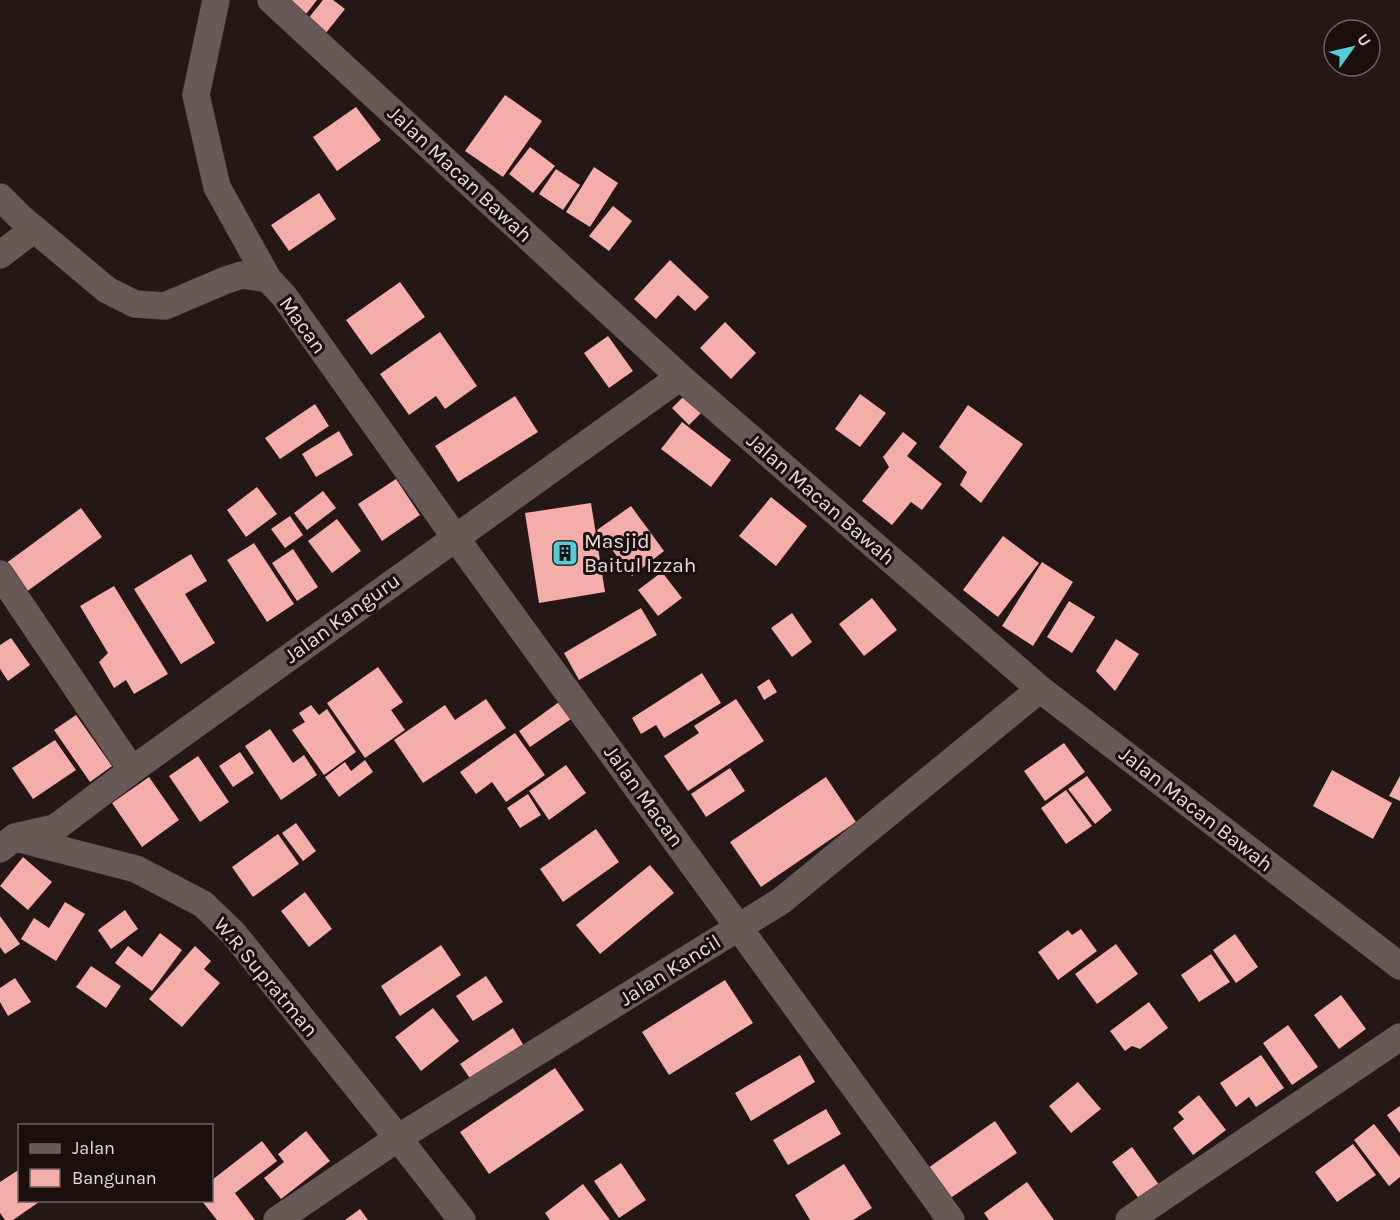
<svg xmlns="http://www.w3.org/2000/svg" width="1400" height="1220" font-family="Karla,sans-serif">
  <rect width="100%" height="100%" fill="#241716"/>
  <path fill="#f4ada8" d="M291,0H317L303,18Z
    M323,0H333L345,9L325,34L307,20Z
    M505,95L542,121L503,177L465,151Z
    M356,107L381,140L337,171L313,137Z
    M530,147L555,166L533,193L509,174Z
    M594,167L618,183L590,227L566,212Z
    M556,169L580,185L563,210L539,194Z
    M319,193L336,219L289,251L271,225Z
    M613,206L632,221L609,251L589,236Z
    M670,260L709,297L695,311L678,295L656,319L634,299Z
    M400,282L425,317L371,355L346,320Z
    M725,322L756,353L731,379L700,348Z
    M440,332L477,386L445,409L436,396L409,415L380,374Z
    M608,336L633,371L609,388L584,353Z
    M687,393L704,410L689,425L672,408Z
    M860,394L886,413L860,447L835,429Z
    M515,396L538,432L458,482L435,446Z
    M315,404L329,426L280,459L265,438Z
    M968,405L1023,444L981,503L960,485L967,472L939,447Z
    M682,422L731,460L711,487L661,449Z
    M339,431L353,455L316,477L302,454Z
    M903,432L917,443L907,456L942,484L922,510L911,502L892,525L862,501L889,467L883,457Z
    M396,479L420,515L382,541L358,504Z
    M257,487L277,514L246,537L227,510Z
    M323,491L336,508L307,530L294,513Z
    M771,497L807,526L776,566L739,536Z
    M591,503L605,592L539,603L525,513Z
    M631,506L664,551L632,576L597,530Z
    M81,508L102,537L22,595L1,567Z
    M290,516L303,535L285,548L271,529Z
    M337,519L361,551L332,573L308,541Z
    M1003,536L1039,563L998,617L963,590Z
    M254,543L294,604L267,622L227,560Z
    M293,549L318,587L297,601L272,563Z
    M191,554L207,581L185,594L215,643L181,664L134,589Z
    M1042,562L1073,582L1033,646L1002,626Z
    M662,572L682,598L658,616L638,590Z
    M114,586L168,674L134,694L126,680L114,688L99,662L108,653L80,606Z
    M872,598L897,630L864,656L839,624Z
    M1069,601L1095,617L1072,653L1047,637Z
    M641,608L657,635L579,680L564,653Z
    M792,613L812,642L792,657L771,628Z
    M11,638L30,665L8,681L0,669V645Z
    M1116,639L1139,654L1115,691L1096,671Z
    M378,667L403,702L391,710L405,730L365,758L327,703Z
    M702,673L721,703L664,738L656,725L641,734L632,718Z
    M769,679L777,692L764,700L757,687Z
    M486,699L506,728L423,783L394,740L445,705L455,720Z
    M736,699L764,741L688,791L664,756L699,733L694,726Z
    M559,702L571,719L530,747L519,731Z
    M311,705L319,715L327,709L356,752L324,775L292,730L305,722L299,713Z
    M76,715L112,766L90,782L54,730Z
    M270,729L293,763L304,755L317,775L281,800L245,746Z
    M515,733L545,775L506,802L492,782L476,794L460,772Z
    M55,740L76,770L33,799L12,768Z
    M1064,743L1085,772L1045,801L1024,771Z
    M240,752L254,773L233,787L219,766Z
    M198,756L229,802L200,822L169,776Z
    M365,760L373,772L339,797L325,777L345,762L351,771Z
    M566,765L586,793L549,820L529,791Z
    M730,768L745,791L706,817L691,794Z
    M1332,770L1392,803L1373,839L1313,806Z
    M1087,776L1112,810L1095,824L1068,789Z
    M1400,776V801L1389,796Z
    M149,777L179,820L142,847L112,803Z
    M826,777L856,822L761,887L730,842Z
    M1066,790L1092,826L1066,844L1041,808Z
    M528,794L541,815L520,828L507,808Z
    M296,823L316,851L303,861L282,833Z
    M596,829L619,862L563,902L540,869Z
    M278,834L299,864L253,897L232,867Z
    M23,857L52,882L28,910L0,886Z
    M650,865L674,893L600,954L576,925Z
    M305,892L332,929L309,947L281,911Z
    M65,902L85,914L56,961L21,939L34,918L49,928Z
    M125,910L138,929L111,949L98,930Z
    M0,916L20,944L5,954L0,947Z
    M1081,929L1097,951L1058,980L1038,952L1068,930L1072,935Z
    M160,933L182,950L152,991L115,963L128,946L142,957Z
    M1235,934L1258,967L1236,983L1213,950Z
    M1116,944L1138,974L1097,1004L1075,974Z
    M441,945L461,975L400,1016L381,986Z
    M195,946L211,961L204,969L220,983L182,1027L149,999Z
    M1211,954L1230,982L1199,1002L1181,975Z
    M91,966L121,986L106,1008L76,987Z
    M486,976L503,1002L473,1021L456,996Z
    M15,978L31,1002L8,1016L0,1002V988Z
    M725,980L753,1023L669,1075L642,1032Z
    M1341,995L1366,1029L1339,1049L1314,1015Z
    M1149,1002L1168,1028L1140,1049L1132,1046L1125,1051L1110,1031Z
    M433,1008L459,1041L421,1071L395,1037Z
    M1288,1025L1318,1067L1292,1085L1263,1043Z
    M513,1028L524,1046L472,1081L460,1064Z
    M800,1055L815,1082L751,1121L735,1093Z
    M1261,1055L1284,1088L1256,1107L1249,1097L1236,1107L1220,1083Z
    M555,1068L584,1110L489,1174L460,1132Z
    M1078,1082L1101,1109L1071,1133L1049,1106Z
    M1199,1095L1226,1130L1193,1155L1173,1128L1184,1119L1178,1112Z
    M1400,1106V1133L1387,1115Z
    M826,1109L841,1134L788,1165L773,1140Z
    M995,1121L1017,1153L949,1199L928,1168Z
    M1374,1124L1400,1157V1177L1389,1186L1354,1140Z
    M306,1131L330,1161L281,1199L264,1178L284,1162L278,1154Z
    M262,1141L277,1161L235,1193L255,1220H217L201,1200H212V1180Z
    M1353,1144L1376,1175L1337,1202L1315,1172Z
    M1132,1147L1162,1189L1142,1203L1112,1162Z
    M621,1163L646,1200L619,1218L594,1181Z
    M844,1164L872,1208L853,1220H810L795,1195Z
    M20,1169V1200H42L13,1220H5L0,1213V1182Z
    M1027,1182L1054,1220H989L984,1213Z
    M583,1184L610,1220H550L545,1213Z
    M360,1209L368,1220H345Z"/>
  <g fill="none" stroke-linecap="round" stroke-linejoin="round">
    <g stroke="#3d3433" stroke-width="28">
      <path id="minor" d="M216,0L196,95L217,187L268,279L284,296L455,537L951,1220
        M271,0L680,377L1040,689L1400,966
        M0,197L20,217L107,290L135,304L165,306L226,280L242,275L268,279
        M0,255L34,229
        M0,574L132,770
        M20,839L136,869L203,904L234,934L398,1138L462,1220
        M0,849L15,837L55,828L132,770L680,377
        M277,1220L398,1138L781,901L1040,689
        M1129,1220L1400,1037"/>
    </g>
    <use href="#minor" stroke="#685856" stroke-width="27"/>
  </g>
  <defs>
    <g id="building-square" transform="scale(1.35)"><rect x="-9" y="-9" width="18" height="18" rx="4" fill="#52ccd6" stroke="#1b0e0d"/><path d="M-4-6H4V6H1V3H-1V6H-4ZM-2.5-4.3h1.7v1.8h-1.7ZM.8-4.3h1.7v1.8H.8ZM-2.5-1h1.7V.8h-1.7ZM.8-1h1.7V.8H.8Z" fill="#111"/></g>
  </defs>
  <g fill-rule="evenodd">
    <use href="#building-square" x="565" y="553"/>
  </g>
  <g text-anchor="middle" dominant-baseline="central" stroke-width="6" stroke-linejoin="round" paint-order="stroke">
    <g font-size="21" fill="#e6dcdc" stroke="#1b0e0d">
      <text transform="translate(460 174) rotate(43)">Jalan Macan Bawah</text>
      <text transform="translate(303 325) rotate(54)">Macan</text>
      <text transform="translate(821 499) rotate(41)">Jalan Macan Bawah</text>
      <text transform="translate(342 618) rotate(-36)">Jalan Kanguru</text>
      <text transform="translate(644 796) rotate(54)">Jalan Macan</text>
      <text transform="translate(1196 809) rotate(38)">Jalan Macan Bawah</text>
      <text transform="translate(670 970) rotate(-32)">Jalan Kancil</text>
      <text transform="translate(266 977) rotate(50)">W.R Supratman</text>
    </g>
    <g font-size="21" fill="#e6dcdc" stroke="#1b0e0d" text-anchor="start">
      <text x="584" y="541">Masjid<tspan x="584" dy="24">Baitul Izzah</tspan></text>
    </g>
  </g>
  <rect x="18" y="1124" width="195" height="78" fill="#1b0e0d" stroke="#6c6060" stroke-width="1.5"/>
  <rect x="30" y="1144" width="30" height="9" fill="#685856" stroke="#6c6060" stroke-width="1.5"/>
  <text x="72" y="1154" font-size="18" fill="#e6dcdc">Jalan</text>
  <rect x="30" y="1169" width="30" height="18" fill="#f4ada8" stroke="#6c6060" stroke-width="1.5"/>
  <text x="72" y="1184" font-size="18" fill="#e6dcdc">Bangunan</text>
  <g transform="translate(1352 48) rotate(56)"><circle r="28" fill="#1b0e0d" stroke="#6c6060" stroke-width="1.5"/>
  <path d="M0-4.5L10 22L0 15L-10 22Z" fill="#52ccd6"/>
  <text y="-9" font-size="16" font-weight="bold" text-anchor="middle" fill="#e6dcdc">U</text>
  </g>
</svg>
